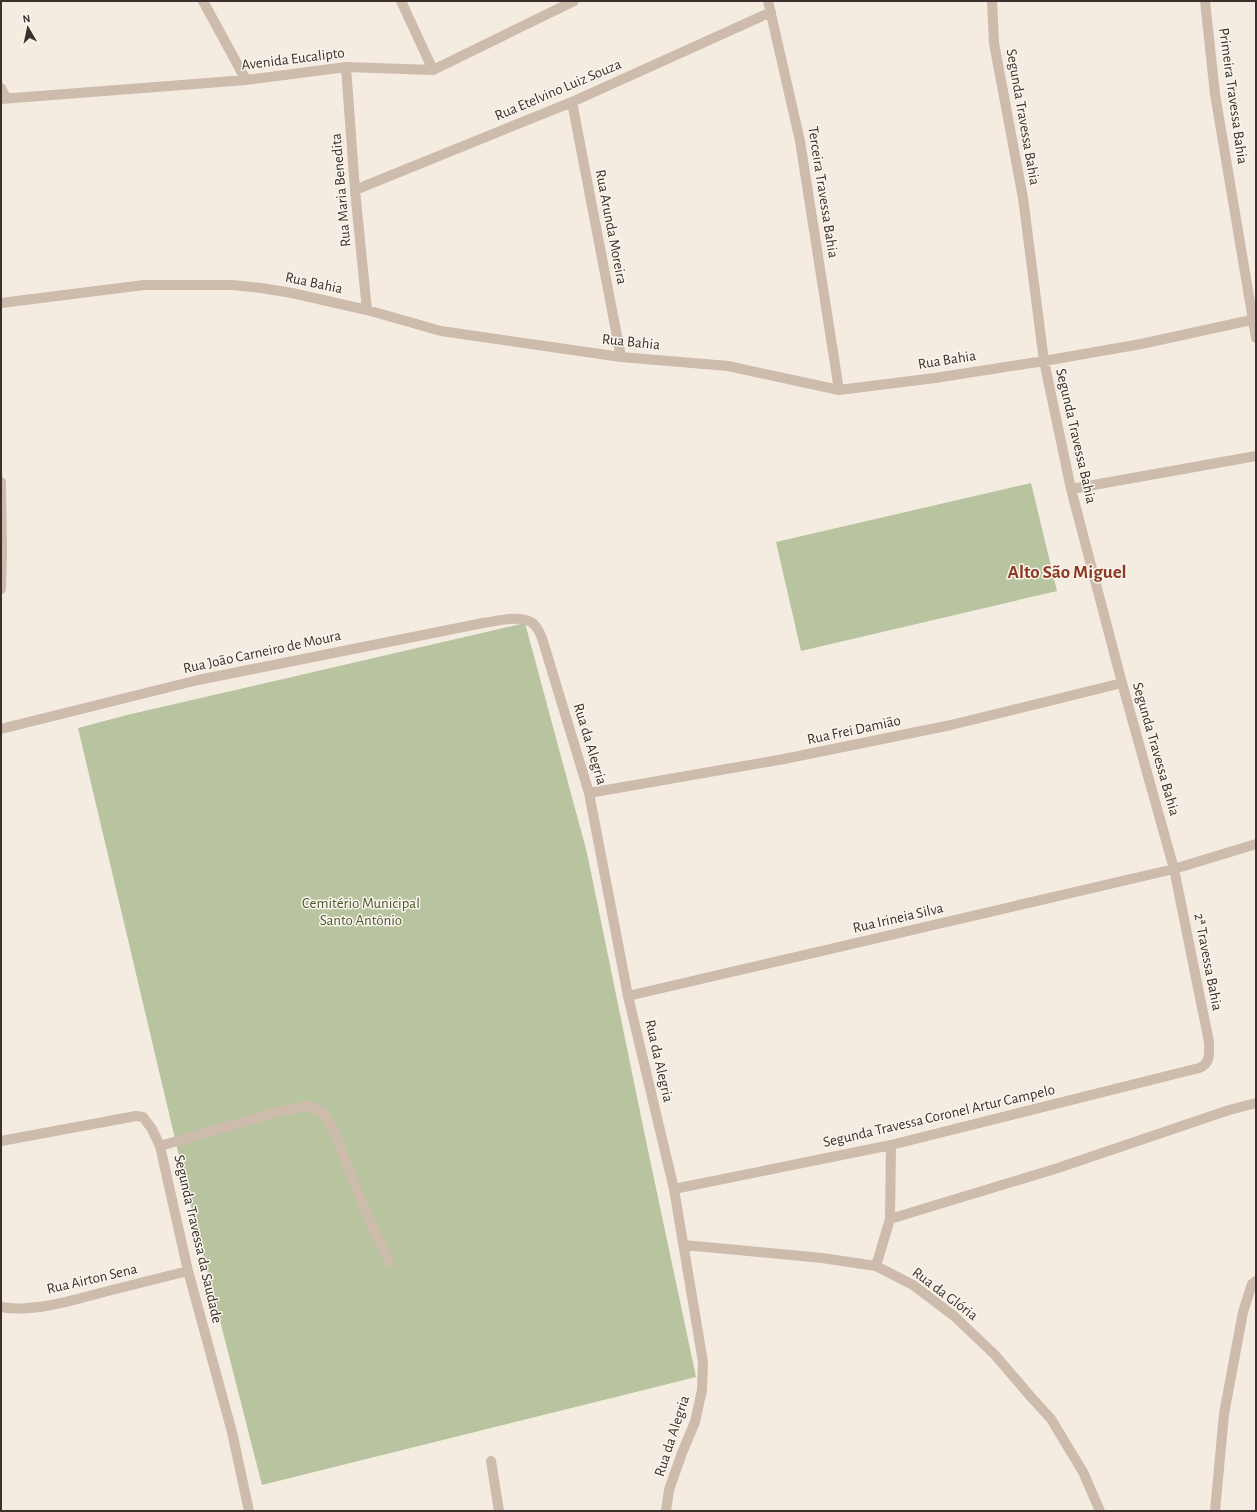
<svg xmlns="http://www.w3.org/2000/svg" width="1257" height="1512" font-family="'Alegreya Sans',sans-serif">
  <rect width="100%" height="100%" fill="#f4ebe1"/>
  <path fill="#b8c4a0" d="M1031,483L1057,591L801,651L776,542Z
    M525,623L587,853L645,1136L696,1377L262,1485L193,1215L78,728L127,715Z"/>
  <g fill="none" stroke-linecap="round" stroke-linejoin="round">
    <path stroke="#cdbbac" stroke-width="10" d="M203,1L246,80
      M401,1L433,70
      M768,1L800,141L839,390
      M1205,1L1215,94L1256,338
      M346,67L355,190L367,310
      M1,88L6,98
      M1,99L246,80L346,67L433,70L574,1
      M572,102L621,357
      M355,190L572,102L771,12
      M1,303L144,285H232L261,288L292,293L367,310L441,331L621,357L728,366L839,390L935,378L1044,361L1141,344L1256,319
      M1,482L2,553L1,589
      M1071,489L1256,456
      M1,729L198,680L483,623C498,621 517,615 531,622C536,625 540,633 542,638L589,793L628,996L674,1189L703,1362L702,1390L695,1422L682,1453L669,1490L666,1511
      M589,793L784,759L951,725L1122,683
      M628,996L1174,869L1256,844
      M1,1141L136,1116L143,1117L152,1129L160,1146L188,1271L232,1432L249,1511
      M160,1146L281,1111L309,1106L319,1110L324,1114L336,1135L361,1201L389,1262
      M674,1189L891,1145L1199,1068C1211,1064 1209,1053 1209,1042L1174,869L1122,683L1071,489L1044,361L1023,198L994,43L992,1
      M890,1219L1058,1168L1229,1110L1256,1103
      M684,1245L822,1258L876,1266L913,1285L954,1316L995,1355L1031,1397L1051,1419L1083,1472L1100,1511
      M876,1266L890,1219L891,1145
      M1,1307C31,1313 75,1300 104,1292C132,1285 160,1278 188,1271
      M491,1461L499,1511
      M1215,1511L1224,1414L1243,1312L1252,1284L1256,1281"/>
  </g>
  <g text-anchor="middle" dominant-baseline="central" stroke-width="3" stroke-linejoin="round" paint-order="stroke">
    <g font-size="15" fill="#3b302b" stroke="#fbf5ee">
      <text transform="translate(293 59) rotate(-7)">Avenida Eucalipto</text>
      <text transform="translate(558 90) rotate(-23)">Rua Etelvino Luiz Souza</text>
      <text transform="translate(1233 96) rotate(82)">Primeira Travessa Bahia</text>
      <text transform="translate(1023 117) rotate(80)">Segunda Travessa Bahia</text>
      <text transform="translate(341 190) rotate(-95)">Rua Maria Benedita</text>
      <text transform="translate(823 192) rotate(81)">Terceira Travessa Bahia</text>
      <text transform="translate(611 227) rotate(79)">Rua Arunda Moreira</text>
      <text transform="translate(314 283) rotate(12)">Rua Bahia</text>
      <text transform="translate(631 342) rotate(6)">Rua Bahia</text>
      <text transform="translate(947 360) rotate(-9)">Rua Bahia</text>
      <text transform="translate(1076 436) rotate(77)">Segunda Travessa Bahia</text>
      <text transform="translate(262 652) rotate(-12)">Rua João Carneiro de Moura</text>
      <text transform="translate(854 730) rotate(-12)">Rua Frei Damião</text>
      <text transform="translate(590 744) rotate(73)">Rua da Alegria</text>
      <text transform="translate(1156 749) rotate(74)">Segunda Travessa Bahia</text>
      <text transform="translate(898 918) rotate(-13)">Rua Irineia Silva</text>
      <text transform="translate(1208 962) rotate(79)">2ª Travessa Bahia</text>
      <text transform="translate(659 1061) rotate(77)">Rua da Alegria</text>
      <text transform="translate(939 1116) rotate(-13)">Segunda Travessa Coronel Artur Campelo</text>
      <text transform="translate(198 1239) rotate(77)">Segunda Travessa da Saudade</text>
      <text transform="translate(92 1279) rotate(-13)">Rua Airton Sena</text>
      <text transform="translate(945 1294) rotate(37)">Rua da Glória</text>
      <text transform="translate(672 1436) rotate(-72)">Rua da Alegria</text>
    </g>
    <g font-size="15" fill="#4a5a2e" stroke="#fbf5ee">
      <text x="361" y="903">Cemitério Municipal<tspan x="361" dy="17">Santo Antônio</tspan></text>
    </g>
    <g font-size="19" font-weight="bold" fill="#8c3b22" stroke="#fbf5ee">
      <text x="1067" y="572">Alto São Miguel</text>
    </g>
  </g>
  <rect width="1257" height="1512" fill="none" stroke="#3b302b" stroke-width="4"/>
  <g transform="translate(28 28) rotate(351)" stroke="#fbf5ee" stroke-width="3" paint-order="stroke">
  <path d="M0-3L7 15L0 10L-7 15Z" fill="#3b302b"/>
  <text y="-6" font-size="11" font-weight="bold" text-anchor="middle" fill="#3b302b">N</text>
  </g>
</svg>
